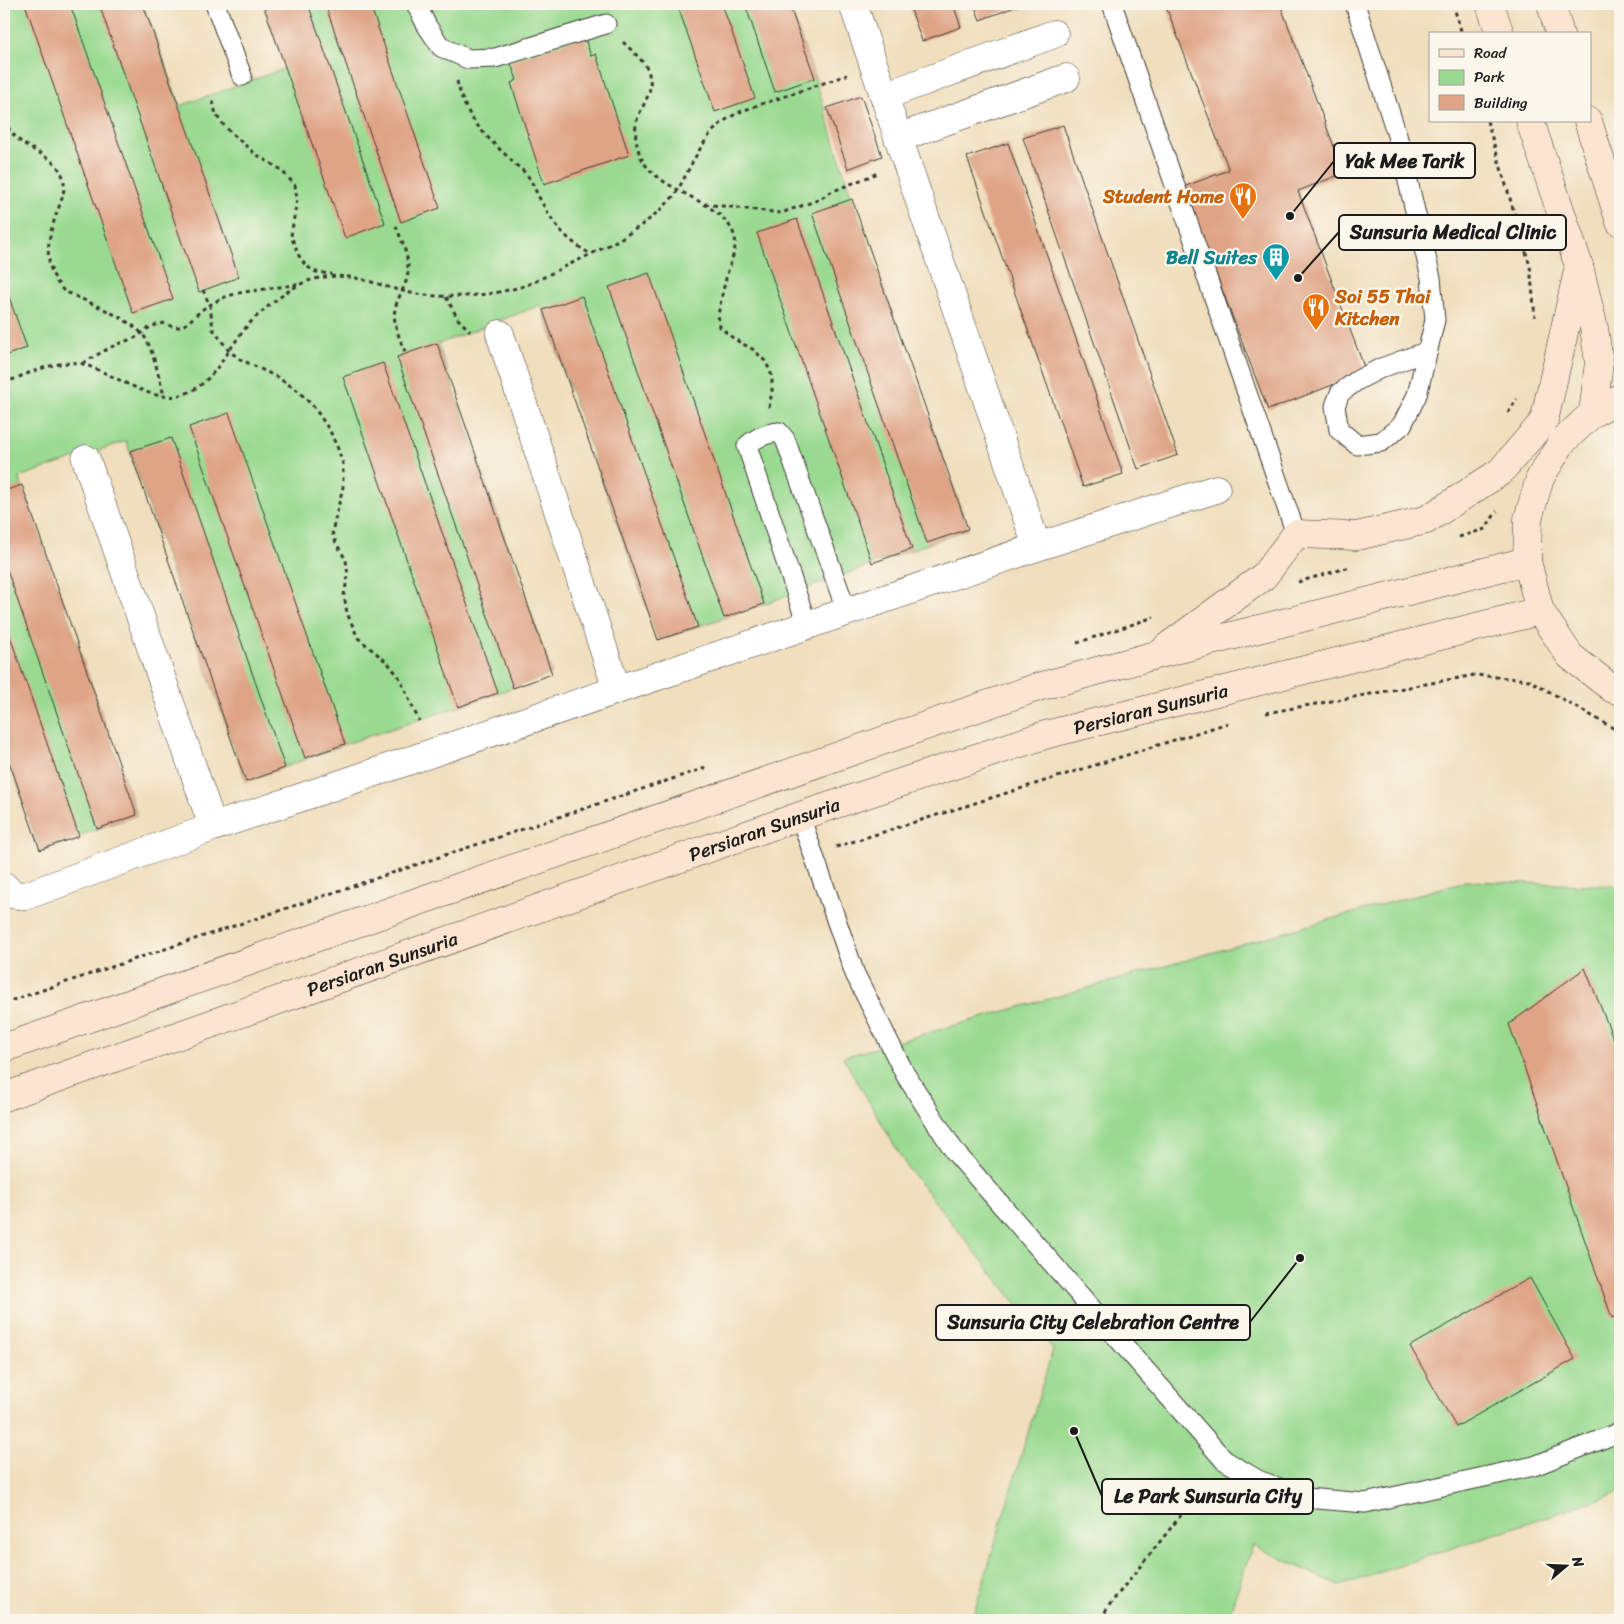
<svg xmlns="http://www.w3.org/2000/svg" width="1624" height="1624" font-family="Sriracha,sans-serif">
  <rect width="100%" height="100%" fill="#fbf7ec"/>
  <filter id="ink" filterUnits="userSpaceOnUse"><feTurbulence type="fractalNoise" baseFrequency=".02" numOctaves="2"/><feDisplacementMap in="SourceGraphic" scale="10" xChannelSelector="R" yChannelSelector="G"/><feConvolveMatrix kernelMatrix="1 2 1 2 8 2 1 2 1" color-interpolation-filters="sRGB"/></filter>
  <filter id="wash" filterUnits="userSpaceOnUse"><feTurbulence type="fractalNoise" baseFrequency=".0096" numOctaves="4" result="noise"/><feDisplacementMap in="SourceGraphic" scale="20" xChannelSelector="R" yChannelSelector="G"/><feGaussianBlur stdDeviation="1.12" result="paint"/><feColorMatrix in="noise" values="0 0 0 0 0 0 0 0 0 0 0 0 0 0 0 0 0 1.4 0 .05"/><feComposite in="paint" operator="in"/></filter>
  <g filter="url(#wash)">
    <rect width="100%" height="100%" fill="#f0debc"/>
    <path fill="#99da90" stroke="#5a7b56" d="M4,4H143L180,106L286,68L263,4H789L815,78L852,199L968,529L764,604L658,640L541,305L438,344L552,674L458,707L345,744L246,782L126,441L19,477L137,815L40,850L4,747Z
      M1466,881L1620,886V1492L1339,1586L1253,1545L1227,1620H972L1053,1349L907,1167L843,1057Z"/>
    <g id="blocks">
      <path fill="#dfa486" d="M25,4H70L173,299L133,313Z
        M99,4H143L239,277L199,292Z
        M263,4H308L385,223L345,238Z
        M325,4H370L440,208L401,222Z
        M677,4H722L755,98L715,112Z
        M745,4H789L815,78L775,92Z
        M909,4H953L961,27L922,41Z
        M974,4H1019L1020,5L980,20Z
        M1165,4H1280L1344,173L1298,191L1366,372L1268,410L1183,187L1229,170Z
        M584,36L591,56L596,54L629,155L544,184L511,83L517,80L510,61Z
        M861,96L882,156L848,169L827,108Z
        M1063,125L1178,455L1138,469L1023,138Z
        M1008,143L1123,474L1083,487L967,157Z
        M852,199L968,529L927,543L812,213Z
        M797,219L912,549L872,563L757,233Z
        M649,273L764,604L724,618L609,287Z
        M4,283L27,348L4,356Z
        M582,296L698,627L658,640L543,310Z
        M437,343L552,674L513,688L397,357Z
        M383,363L498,693L458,707L343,377Z
        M229,413L345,744L305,758L189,427Z
        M171,438L285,768L246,782L130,451Z
        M22,485L137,815L97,829L4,561V491Z
        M4,619L79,836L40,850L4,747Z
        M1585,968L1620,1055V1315L1612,1318L1509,1024Z
        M1530,1278L1575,1359L1456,1427L1410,1346Z"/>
    </g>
  </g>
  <g filter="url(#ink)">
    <use href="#blocks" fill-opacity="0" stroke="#3c3934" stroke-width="1"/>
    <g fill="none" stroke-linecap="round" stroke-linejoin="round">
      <g stroke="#3c3934" stroke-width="21">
        <path id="lane" d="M215,4L242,76
          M416,4L427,26L441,47L468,59L495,58L606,24
          M1112,4L1296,534
          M1355,4L1397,135L1431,278L1435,320L1417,395L1402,425L1381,442L1357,445L1339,430L1335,406L1340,393L1358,380L1381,368L1428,351
          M807,625L747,446C756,437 767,433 779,432L785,439L847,612
          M800,816L855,974L905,1074L955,1152L1224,1460L1258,1480L1306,1498L1365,1503L1534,1466L1620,1432"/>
      </g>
      <g stroke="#3c3934" stroke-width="29">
        <path id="street" d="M853,4L1037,547
          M884,96L1054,34
          M898,138L1066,78
          M500,334L617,690
          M86,459L213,827
          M4,886L12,894L25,896L213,827L323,790L1037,547L1216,489"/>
      </g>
      <g stroke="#3c3934" stroke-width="29">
        <g id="secondary">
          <path d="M1490,4L1500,34"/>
          <path d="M1551,4L1560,34"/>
          <path d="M1530,121L1579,266L1594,328L1599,362L1593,413"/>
          <path d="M1588,121L1620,222"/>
          <path d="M1620,398L1593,413L1562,442L1540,478L1528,519L1527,561L1540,611L1570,656L1613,689L1620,691"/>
          <path d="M1167,647L1264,576L1296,534L1357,536L1426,520L1500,472L1544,421L1579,266"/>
          <path d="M4,1048L428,898L1038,687L1156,655L1527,561"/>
          <path id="s1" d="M4,1097L800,816L1045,735L1540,611"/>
        </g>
      </g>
      <path stroke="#3c3934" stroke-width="3" stroke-dasharray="4 4" stroke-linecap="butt" d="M1453,4L1462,34
        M623,42C632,51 646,62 649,74C654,91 644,102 638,117C633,130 636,149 643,161C661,193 726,201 735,238C737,248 731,261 728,271C724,285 721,300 718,315L720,327L734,339L754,350L766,362L772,376V391L769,408
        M4,47L7,66L4,84
        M457,81C465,118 484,134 510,159C515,165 522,169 527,175C533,182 535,191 540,199C553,223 566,241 591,254
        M213,101L216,115L226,128L254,153L280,169L295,185L297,199L291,236L299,256L306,266L316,272L332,274
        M4,120C8,128 13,135 20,141C35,153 56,157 63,177C67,192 59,205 55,218C46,244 44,268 63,290C85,302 133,318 146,339C154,354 159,378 164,395
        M1487,121L1530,266L1535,317
        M705,204L781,213L818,200L831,192L878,173
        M396,226C401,239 408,254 408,268C409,283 398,295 395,309C392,324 401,341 406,354
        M203,290L210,306L213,329L229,351L240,359L277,377L297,390L314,407L330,431L338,449L343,464V487L332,532L336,543L346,560L348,575L344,595L347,613L358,638L388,663L399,677L419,721
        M446,297L458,319L470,331
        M83,363L102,352L115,345L137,337L147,329L156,325L165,323L173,327H180L186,324L203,309L222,298L238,293L300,284
        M4,383C27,374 53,361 79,363C84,364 89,366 93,368C118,377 149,400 176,396C212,390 226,350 248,325C261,311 292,285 311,280C352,268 379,288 417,294C451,299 490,296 524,286C538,281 551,273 564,267C602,249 642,231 671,199C676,194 679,188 682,182C693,162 704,136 723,122C739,110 759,105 777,99C800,91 824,83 847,75
        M1508,413L1517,399
        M1459,537L1485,529L1497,511
        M1298,582L1350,567
        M1077,643L1154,617
        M1266,713L1475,675L1529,680L1620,732
        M836,847L1228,723
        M4,1003L708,767
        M1102,1620L1107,1608L1209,1480"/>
      <use href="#lane" stroke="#fff" stroke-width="19"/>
      <use href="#street" stroke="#fff" stroke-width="28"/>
      <use href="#secondary" stroke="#fce5d0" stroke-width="28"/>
    </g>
  </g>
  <defs>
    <g id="restaurant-pin" transform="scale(1.4375)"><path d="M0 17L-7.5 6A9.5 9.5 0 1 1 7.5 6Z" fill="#e8710a" stroke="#fbf7ec"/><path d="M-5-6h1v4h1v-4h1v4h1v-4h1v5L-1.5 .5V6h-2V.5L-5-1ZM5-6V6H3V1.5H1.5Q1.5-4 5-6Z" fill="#fff"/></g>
    <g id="building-pin" transform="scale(1.4375)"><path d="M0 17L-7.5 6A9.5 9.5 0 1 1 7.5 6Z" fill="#0f9aa8" stroke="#fbf7ec"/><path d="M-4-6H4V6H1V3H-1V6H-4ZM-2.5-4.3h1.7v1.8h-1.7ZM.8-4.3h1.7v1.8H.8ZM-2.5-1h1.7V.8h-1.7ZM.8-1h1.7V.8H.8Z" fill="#fff"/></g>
  </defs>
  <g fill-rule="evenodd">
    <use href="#restaurant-pin" x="1243" y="196"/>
    <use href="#building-pin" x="1276" y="257"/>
    <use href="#restaurant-pin" x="1316" y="307"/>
  </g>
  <g text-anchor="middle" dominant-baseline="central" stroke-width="4.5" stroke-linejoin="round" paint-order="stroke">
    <g font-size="19" font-weight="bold" fill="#c56008" stroke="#fbf7ec" text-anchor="end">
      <text x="1224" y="196">Student Home</text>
      <text x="1335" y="296" text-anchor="start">Soi 55 Thai<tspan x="1335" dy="22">Kitchen</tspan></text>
    </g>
    <g font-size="19" font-weight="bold" fill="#0d838f" stroke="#fbf7ec" text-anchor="end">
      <text x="1257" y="257">Bell Suites</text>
    </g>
    <g font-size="19" fill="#1c1c1c" stroke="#fbf7ec">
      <text stroke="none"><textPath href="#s1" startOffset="1211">Persiaran Sunsuria</textPath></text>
      <text stroke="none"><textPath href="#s1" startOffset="806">Persiaran Sunsuria</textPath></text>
      <text stroke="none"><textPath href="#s1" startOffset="401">Persiaran Sunsuria</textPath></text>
    </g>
  </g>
  <path fill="none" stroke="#1c1c1c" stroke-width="2" d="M1290 216L1334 161M1298 278L1339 232M1300 1258L1250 1322M1074 1431L1102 1496"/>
  <g fill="#1c1c1c" stroke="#fbf7ec" stroke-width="2">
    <circle cx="1290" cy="216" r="5"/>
    <circle cx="1298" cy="278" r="5"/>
    <circle cx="1300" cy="1258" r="5"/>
    <circle cx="1074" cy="1431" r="5"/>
  </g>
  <g fill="#fbf7ec" stroke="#1c1c1c" stroke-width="2">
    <rect x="1334" y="143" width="141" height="35" rx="5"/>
    <rect x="1339" y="215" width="227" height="35" rx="5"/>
    <rect x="936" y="1305" width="314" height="35" rx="5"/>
    <rect x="1102" y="1479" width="211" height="35" rx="5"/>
  </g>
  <g font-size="20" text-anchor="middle" font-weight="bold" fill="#1c1c1c">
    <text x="1405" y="168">Yak Mee Tarik</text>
    <text x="1453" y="239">Sunsuria Medical Clinic</text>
    <text x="1093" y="1329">Sunsuria City Celebration Centre</text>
    <text x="1208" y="1503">Le Park Sunsuria City</text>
  </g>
  <rect width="1624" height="1624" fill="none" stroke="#fbf7ec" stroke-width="20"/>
  <rect x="1429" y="32" width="162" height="90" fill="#fbf7ec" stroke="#a29f99"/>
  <rect x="1439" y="49" width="25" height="8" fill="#fce5d0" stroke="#a29f99"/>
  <text x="1474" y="58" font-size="15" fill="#1c1c1c">Road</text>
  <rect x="1439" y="70" width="25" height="15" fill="#99da90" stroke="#a29f99"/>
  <text x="1474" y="82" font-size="15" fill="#1c1c1c">Park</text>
  <rect x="1439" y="95" width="25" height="15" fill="#dfa486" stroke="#a29f99"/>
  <text x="1474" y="108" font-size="15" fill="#1c1c1c">Building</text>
  <g transform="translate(1566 1566) rotate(71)" stroke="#fbf7ec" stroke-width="4" paint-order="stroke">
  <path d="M0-4L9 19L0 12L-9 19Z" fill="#1c1c1c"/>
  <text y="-8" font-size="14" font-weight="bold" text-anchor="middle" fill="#1c1c1c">N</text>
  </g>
</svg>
